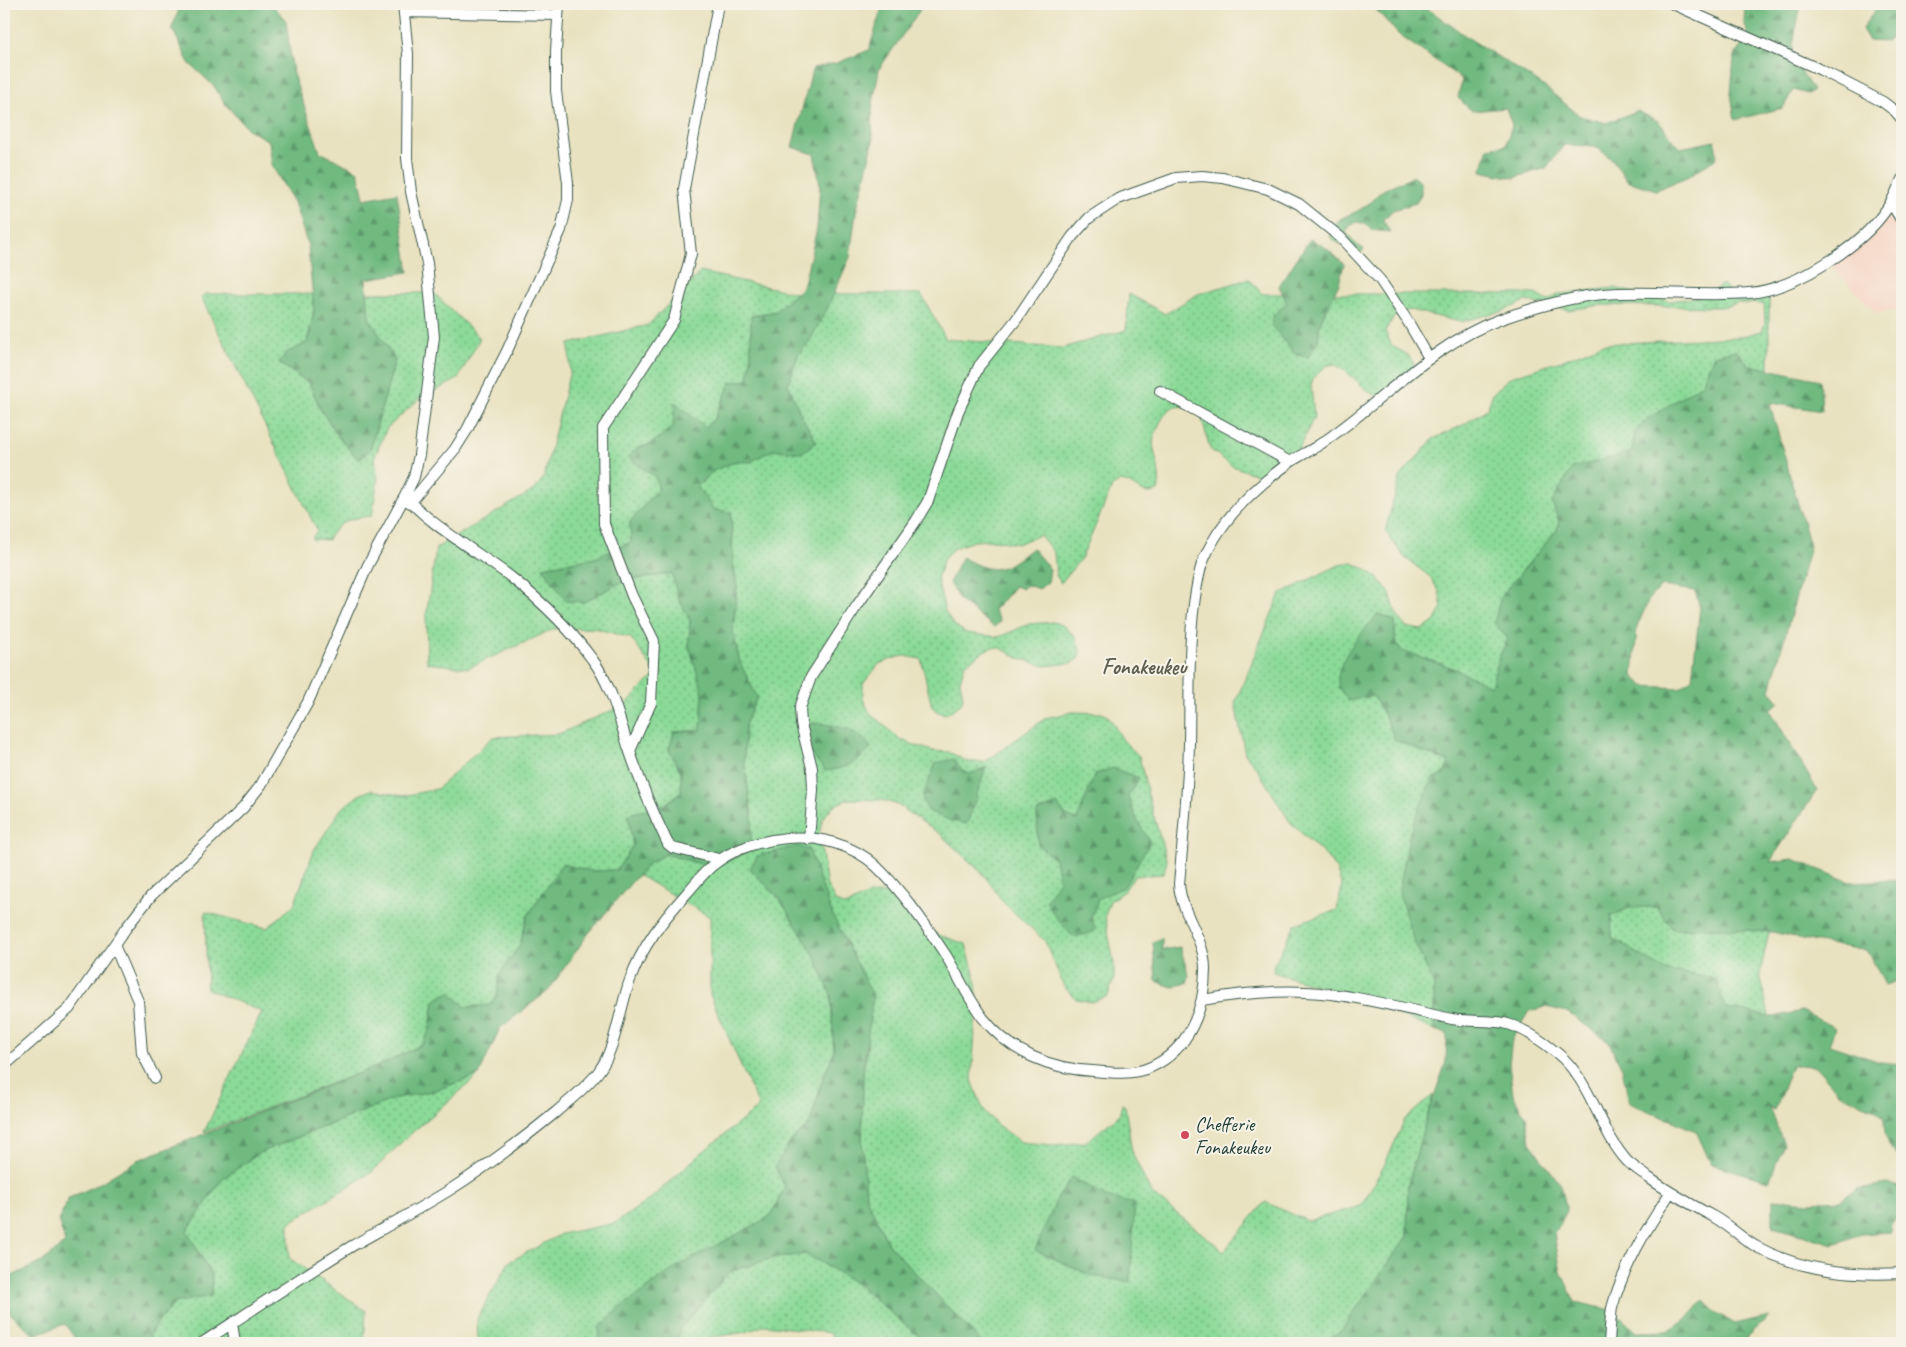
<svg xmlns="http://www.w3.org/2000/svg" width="1906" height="1347" font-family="Caveat,sans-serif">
  <defs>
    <pattern id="grass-dots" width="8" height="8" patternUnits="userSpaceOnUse" patternTransform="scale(1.25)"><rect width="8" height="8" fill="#8bda98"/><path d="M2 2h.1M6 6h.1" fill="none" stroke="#71b27d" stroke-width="1.8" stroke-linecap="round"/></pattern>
    <pattern id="forest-firs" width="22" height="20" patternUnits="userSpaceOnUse" patternTransform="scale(1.25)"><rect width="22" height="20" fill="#70ba80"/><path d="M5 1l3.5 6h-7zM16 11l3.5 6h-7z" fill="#5b986a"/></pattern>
  </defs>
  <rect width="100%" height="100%" fill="#f7f3e8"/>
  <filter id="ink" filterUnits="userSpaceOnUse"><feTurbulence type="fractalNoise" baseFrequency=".02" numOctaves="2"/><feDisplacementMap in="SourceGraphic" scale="10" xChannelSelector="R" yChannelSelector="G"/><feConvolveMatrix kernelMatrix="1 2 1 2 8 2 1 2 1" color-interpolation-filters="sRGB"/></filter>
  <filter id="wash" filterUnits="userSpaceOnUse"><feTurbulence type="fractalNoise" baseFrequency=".0096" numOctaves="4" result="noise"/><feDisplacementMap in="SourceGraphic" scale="20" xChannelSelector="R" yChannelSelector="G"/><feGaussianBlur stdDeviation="1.12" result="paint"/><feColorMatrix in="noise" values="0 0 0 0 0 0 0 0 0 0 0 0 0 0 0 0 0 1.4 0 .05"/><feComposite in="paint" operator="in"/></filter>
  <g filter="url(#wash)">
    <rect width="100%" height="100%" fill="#e9e2c0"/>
    <path fill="#f5d3c1" d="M1895,216H1902V309L1877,314L1831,266L1854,251L1886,219Z"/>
    <path fill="url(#grass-dots)" stroke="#558c66" d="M700,272L796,293L776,311L751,316V362L748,380L731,382L715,418L705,427H673L651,444L638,448L628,457L655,477L659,488L630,522L631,542L595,558L543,567L622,582L672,573L678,598L690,620L689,646L703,692L701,730L674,732L669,750L681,772V792L663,806L628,814L633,845L617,870L591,871L562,865L527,917L520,945L500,973L497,997L490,1005L466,1007L434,1001L430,1029L423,1044L383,1064L204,1132L262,1012L207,989L205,912L267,928L294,905L314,850L341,809L359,795L371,790L403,796L437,789L493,737L559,734L626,704L656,674L631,638L594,628L554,629L468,668L427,663L426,618L436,548L534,490L544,477L570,371L569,344L648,325Z
      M1249,279L1262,294H1283L1287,303L1274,315L1272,325L1296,355L1318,341L1320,322L1334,294H1536L1548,301L1559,294L1614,288L1670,301L1704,296L1723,284L1736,300L1769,294V369L1749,365L1736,350L1714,355L1702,384L1648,419L1635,433L1632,452L1610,459L1552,502L1559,521L1557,530L1501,596L1508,639L1500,655L1491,686L1450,667L1402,651L1395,641V621L1339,689L1373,695L1384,714L1395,740L1449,762L1445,774L1413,939L1434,984V1030L1363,1000L1273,972L1274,964L1295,924L1337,910L1342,887L1337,871L1327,857L1290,822L1256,767L1245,754L1235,703L1280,594L1339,565L1353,563L1369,571L1381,581L1390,594L1396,613L1406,627L1421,630L1434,622L1442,607L1439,591L1429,576L1404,557L1385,531L1400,477L1433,439L1463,425L1487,409L1493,393L1510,377L1561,361L1602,344L1739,337L1762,331L1765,323L1764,304L1739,303L1722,307L1601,305L1568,310L1526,301L1503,311L1460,322L1410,310L1394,317L1385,331L1392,346L1408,355L1413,362L1415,378C1361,413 1376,387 1334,364L1326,366L1314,377L1311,384L1314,417L1295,457L1267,476L1257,475L1232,466L1210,449L1199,408C1178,407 1171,401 1160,423C1147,447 1157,451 1159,475C1160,480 1159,486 1158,491C1141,498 1136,483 1120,481L1112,487L1082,557L1061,583L1056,575L1054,553L1040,535L1017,544L995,540L974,541L954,548L944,558L937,579L945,611L953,624L966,633L999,637L1029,624L1053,622L1062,625L1074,635L1080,650L1079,658L1072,663L1044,666L1016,657L1001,648L993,647L984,651L965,664L960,681L963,697L961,704L946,714L938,712L932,707L921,659L905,656L895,658L879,664L863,684V699L870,713L901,740L932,751L949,752L968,762H985L1046,718L1073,712L1102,713L1109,717L1123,740L1139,756L1150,803L1167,862L1163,874L1134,876L1125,890L1110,901L1105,916L1114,963V979L1108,996L1092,1002L1076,999L1064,987L1045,941L1004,903L983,874L940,834L898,805L882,800L849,799L834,805L823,818L819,834L827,886L836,902L845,906L868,895L887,893L926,928L939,935L966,944L976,980L977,997L972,1080L983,1109L995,1123L1021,1142L1053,1145L1086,1142L1119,1115L1122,1104L1125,1106L1132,1152L1151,1193L1224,1251L1265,1202L1308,1221L1361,1206L1385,1164L1405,1119L1433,1095L1408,1185L1407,1236L1342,1330L1322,1343H982L888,1244L866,1197L862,1140L863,1072L868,1045L832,914L809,851L750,869L779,898L814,954L831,995L834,1052L823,1078L810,1124L791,1141L785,1186L771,1216L728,1241L600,1328V1343H478L477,1319L509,1262L561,1234L615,1223L649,1200L699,1155L759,1107L710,995V917L638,875L649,863L666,854L701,864L752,816L744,760L745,725L757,697L740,663L733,631L737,587L733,562L731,512L714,510L697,486L713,471L737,461L750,462L774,449L801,453L816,442L800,413L788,384L798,355L809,342L834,294H921L946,339L1062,348L1126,330L1129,294L1165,314L1198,294Z
      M367,293H434L480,338L458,379L418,400L387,428L374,458L378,478L372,516C351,518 339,520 328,540L312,539L317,530L201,297L205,294H313L314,311L307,343L286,353L279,363L309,383L321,410L338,436L359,460L370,450L395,360L369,318Z
      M1656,907L1673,929L1720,928L1769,932L1760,974L1769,1016L1725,1008L1716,979L1665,970L1612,938L1611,916L1629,908Z
      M479,1075L407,1137L372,1172L289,1223V1258L366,1311L364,1343H147C157,1312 187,1294 212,1276L187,1231L222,1179L261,1152L396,1098L433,1091Z
      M806,1254L853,1281L920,1337L924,1343H837L829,1333L766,1325L746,1332L708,1338L702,1343H677L680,1329L729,1272L769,1259Z"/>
    <path fill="url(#forest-firs)" stroke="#487c5a" fill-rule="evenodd" d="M181,4H272L286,21L293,74L320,152L358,171L364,199L397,193L409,272L366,279L369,318L395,360L370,450L359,460L338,436L321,410L309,383L279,363L286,353L307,343L314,311L308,246L294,202L272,166L269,141L249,130L226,105L214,86L189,63L172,28Z
      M883,4H924L879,69L872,110L873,143L856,212L850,257L827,309L809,342L798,355L788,384L800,413L816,442L801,453L774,449L750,462L736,461L713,471L697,486L714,510L731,512L733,562L737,587L733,631L740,663L757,697L745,725L744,760L752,816L751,850L723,864H701L666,854L649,863L630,884L588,934L548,991L500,1028L479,1075L433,1091L396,1098L261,1152L222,1179L187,1231L212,1276L211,1296L174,1303L151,1331L147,1343H76V1340L65,1324L34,1335L4,1308V1293L10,1277L42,1262L65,1243L59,1220L69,1198L95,1186L138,1160L383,1064L423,1044L430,1029L434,1001L449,992L466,1007L490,1005L497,996L500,973L520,945L527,917L562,864L591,871L617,870L633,845L628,814L663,806L681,792V772L669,750L674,732L701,730L703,692L689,646L690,620L678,598L672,573L622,582L584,602L566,601L543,567L595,558L631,542L630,522L659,488L655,477L628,457L638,448L651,444L673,427L675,402L705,427L715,418L731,382L748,380L751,362V316L776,311L803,287L817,229L820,184L814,154L792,147L813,68L837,63L869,50Z
      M1371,4H1421L1470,39L1541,84L1580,116L1606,123L1637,111L1658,121L1680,148L1715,141L1717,158L1687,177L1656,190L1627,181L1613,160L1595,146L1564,145L1546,168L1514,178L1481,171L1488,148L1506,145L1512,125L1506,108L1472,111L1458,98L1462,79L1399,35Z
      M1745,4H1801C1799,18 1794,33 1793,47C1792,55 1807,83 1813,90L1808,94L1793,90L1783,108L1735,120L1731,93L1734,57L1748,34L1744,22Z
      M1879,4H1902V31H1899L1886,42L1869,41L1862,29Z
      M1414,176L1421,183V194L1416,203L1393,210L1383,220L1390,232L1371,230L1366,224L1357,222L1350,226L1346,232L1357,245L1364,249L1361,253C1351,248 1338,245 1330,237C1336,213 1347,219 1364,207C1372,202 1377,193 1385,189C1394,183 1405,182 1414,176Z
      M1310,239L1325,247L1344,264L1339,284L1320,322L1318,341L1308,357L1296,355L1271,325L1274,315L1287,303L1279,286Z
      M1736,350L1749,365L1820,380L1822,411L1771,403L1770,405L1810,546L1770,690L1779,702L1770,710L1817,790L1770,862L1793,859L1850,882L1902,880V979L1885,985L1868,951L1812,941L1772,932L1720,928L1673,929L1656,907L1629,908L1611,916L1612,938L1665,970L1716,979L1725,1008L1774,1017L1802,1011L1835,1028L1829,1045L1880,1062L1902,1064V1159C1887,1146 1884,1137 1884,1117L1874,1109L1839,1093L1815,1066L1792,1065L1775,1110L1769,1108L1784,1144L1769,1181L1711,1164L1696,1131L1629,1103L1622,1068L1608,1041L1567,1012L1546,1007L1529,1011L1512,1039L1509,1064L1513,1095L1526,1117L1530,1143L1561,1185L1567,1211L1554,1234L1561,1272L1575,1302L1612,1310L1637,1332L1668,1331L1689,1317L1704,1300L1715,1312L1735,1324L1769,1316L1740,1343H1322L1342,1330L1407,1236L1408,1185L1427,1116L1446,1062L1447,1034L1434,1030V984L1413,939L1399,892L1410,832L1432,778L1444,774L1449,762L1395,740L1384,714L1373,696L1348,701C1346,697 1341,692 1339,688C1332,663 1363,632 1378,614L1395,621V641L1402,651L1450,667L1491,686L1500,655L1508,639L1494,623L1501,596L1557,530L1559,521L1552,502L1572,468L1632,452L1635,433L1648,419L1702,384L1714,355ZM1662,586L1695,591L1700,607L1692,679L1679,688L1644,686L1633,676L1637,627L1650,597Z
      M1032,548L1050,569L1048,582L1039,589L1027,585L1022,589L1015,586L994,610L1000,622L994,627L960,601L949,583L962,557C994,576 1004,571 1032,548Z
      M818,723C840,727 857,728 871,748C858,763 844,769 825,771L806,746L807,724Z
      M954,759L962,771L970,774L986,767L967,824L951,821L928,811L922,798L936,763Z
      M1113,768L1139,778L1128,797L1137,820L1150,842L1124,887L1099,898L1091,917L1096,930L1088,934L1073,937L1055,916L1046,901L1059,880L1055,859L1038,845L1037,812L1057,804L1066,816L1077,820L1095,774Z
      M798,846L809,850L832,914L873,996L863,1072L862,1140L866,1197L888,1244L982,1343H924L920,1337L853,1281L806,1254L769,1259L729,1272L680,1329L677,1343H600L599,1328L621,1307L678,1266L771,1216L785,1186L775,1167L791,1141L810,1124L823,1078L834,1052L831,995L814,954L779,898L750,869L757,856Z
      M1162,938V950L1180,947L1189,976L1187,983L1172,987L1156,981L1153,942Z
      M1072,1177L1106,1197L1135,1204L1130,1282L1092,1276L1035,1250L1057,1199Z
      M1888,1184L1901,1188L1902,1185V1218L1898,1217L1891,1224L1890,1232L1861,1234L1834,1244L1773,1227V1199L1810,1202L1840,1200L1857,1189Z"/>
  </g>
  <g filter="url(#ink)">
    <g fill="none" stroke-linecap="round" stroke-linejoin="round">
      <g stroke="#3d5649" stroke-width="12">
        <path id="minor" d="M403,4L408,54L407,158L411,192L427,263L434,337L419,455L414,477L406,494C415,516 490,560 512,578C541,601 570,629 592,659C612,685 619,719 629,749C640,782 653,813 668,844L673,848L719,859
          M1673,4L1821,70L1883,102L1895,111L1902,119
          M404,12L558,15
          M1891,203L1902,221
          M1160,391L1290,462
          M410,503L455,449L467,430L507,351L561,230L568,200V183L556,91V51L559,4
          M630,751L651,703L654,641L632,596L604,524L603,428L674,320L691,254L684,189L718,4
          M809,839L813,790L812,768L801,724L800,708L811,677L856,607L916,521L928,501L958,412L979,366L1016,320L1072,237L1089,218L1118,199L1176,178L1202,176L1223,178L1268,189L1299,204L1340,237L1380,280L1407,320L1429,358
          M114,945L138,1001L142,1053L155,1078
          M1202,1000C1236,994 1270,990 1306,992C1355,994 1404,1009 1452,1019C1470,1022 1487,1020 1504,1023C1523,1027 1542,1041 1557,1053C1591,1080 1599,1130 1627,1161C1633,1167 1642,1172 1649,1178C1670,1193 1692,1205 1714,1217C1730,1226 1742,1239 1757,1247C1802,1271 1853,1276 1902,1273
          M4,1066L69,1009L126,928L151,896L243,808L261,785L308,702L368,565L406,494
          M232,1323L235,1343
          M202,1343C252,1310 301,1277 352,1246C384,1228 417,1210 448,1191C486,1167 522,1140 556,1112C571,1099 587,1087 599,1071C616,1048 620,1007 630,980C642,946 663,920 686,894C696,883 705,870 717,862C735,848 764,840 787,838C817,835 854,845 876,866C903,892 925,924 945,954C958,975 968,998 983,1018C1010,1052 1050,1069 1093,1071C1112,1073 1133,1075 1151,1067C1189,1050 1205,1008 1205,969C1205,939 1181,914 1179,884C1183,837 1188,791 1189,744C1190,697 1188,650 1194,604C1196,590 1198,576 1202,564C1218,522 1254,488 1289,463C1298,456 1309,452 1319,445C1381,404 1429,345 1501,319C1533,308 1569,297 1603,294C1652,290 1701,297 1749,293C1795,289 1860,247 1886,210C1893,201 1897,190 1902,179
          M1609,1343C1610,1332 1610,1319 1612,1308C1623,1267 1647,1228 1670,1193"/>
      </g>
      <use href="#minor" stroke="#fff" stroke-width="10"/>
    </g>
  </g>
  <circle fill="#d1495b" stroke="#f7f3e8" stroke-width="2" cx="1185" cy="1135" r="5"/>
  <g text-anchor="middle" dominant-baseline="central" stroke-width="4" stroke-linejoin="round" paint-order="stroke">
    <g font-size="20" fill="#1f3d34" stroke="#f7f3e8" text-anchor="start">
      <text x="1195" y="1124">Chefferie<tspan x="1195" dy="23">Fonakeukeu</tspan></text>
    </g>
    <g font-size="22" font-weight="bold" fill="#5e614f" stroke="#f7f3e8">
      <text x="1144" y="667">Fonakeukeu</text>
    </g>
  </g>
  <rect width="1906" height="1347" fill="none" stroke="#f7f3e8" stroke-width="20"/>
</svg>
